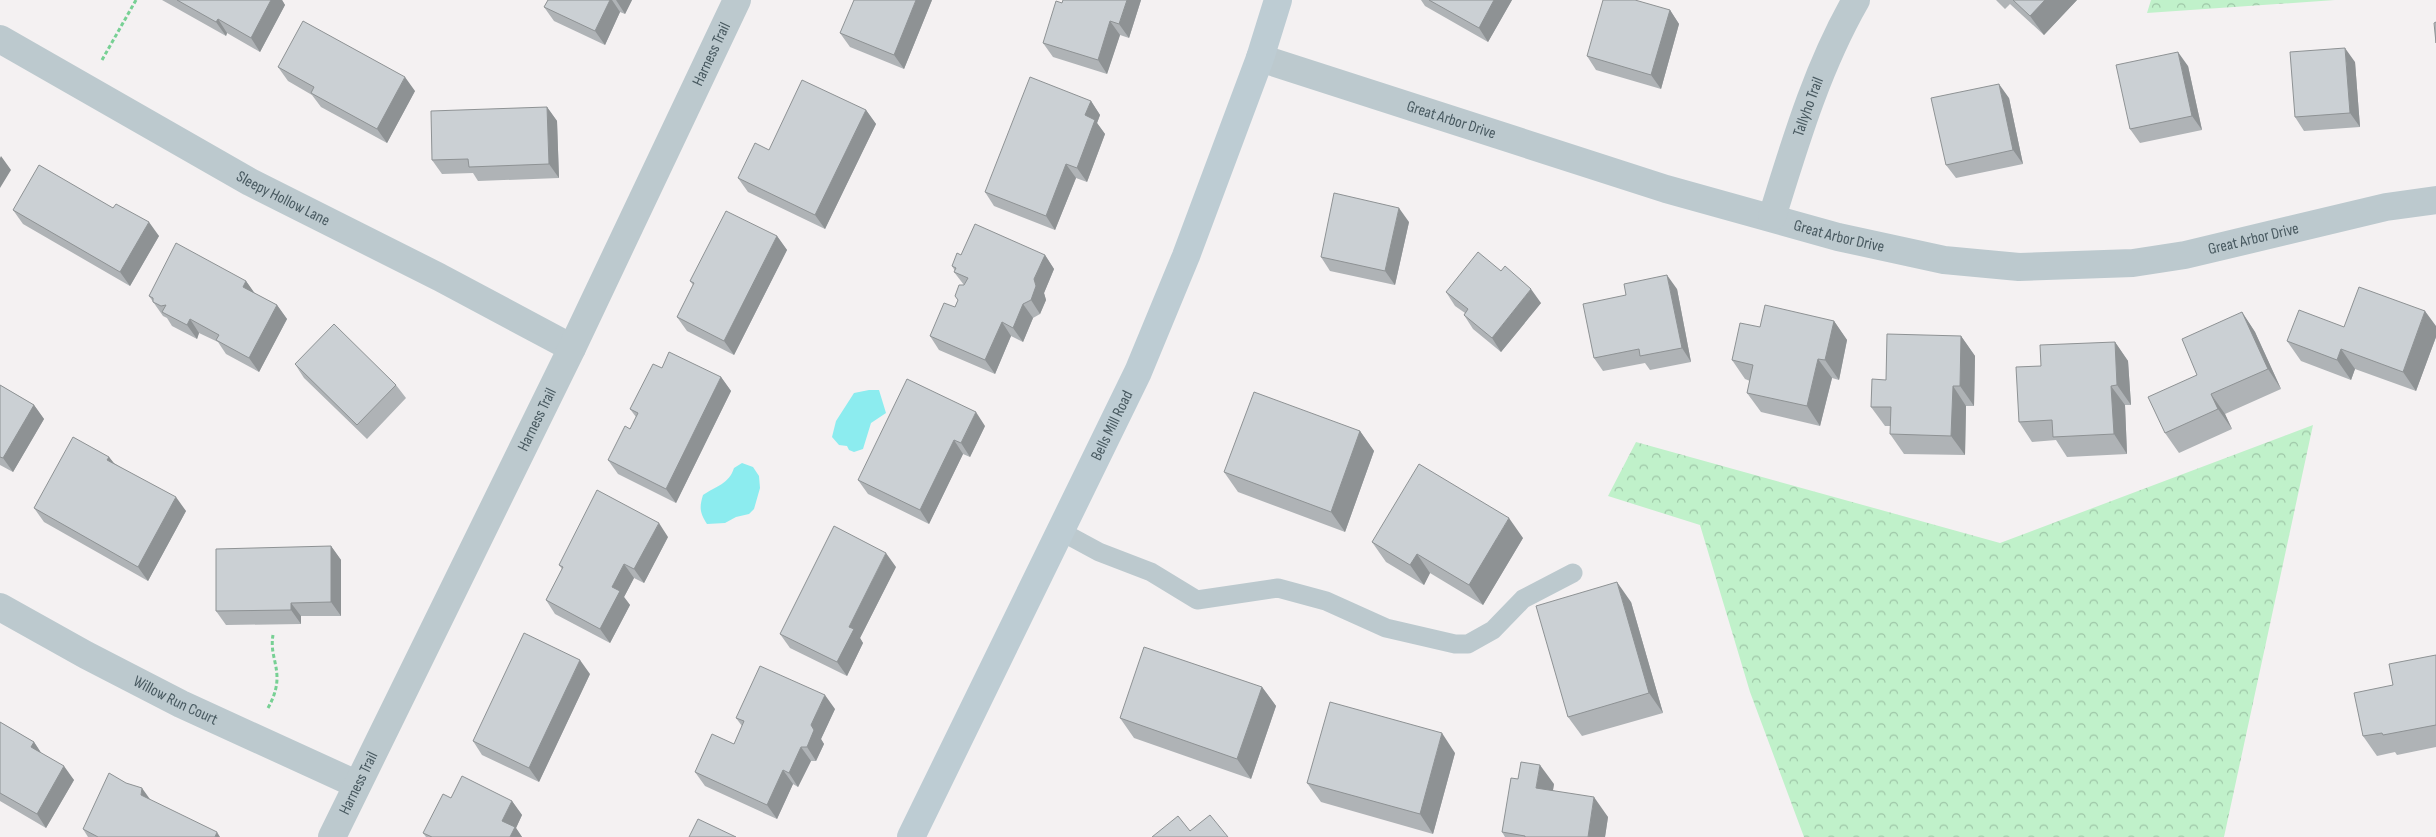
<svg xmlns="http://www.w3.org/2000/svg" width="2436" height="837" font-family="'Sofia Sans Condensed',sans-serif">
  <defs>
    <pattern id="forest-crowns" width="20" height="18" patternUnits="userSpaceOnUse" patternTransform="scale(1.25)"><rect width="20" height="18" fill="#c0f1ca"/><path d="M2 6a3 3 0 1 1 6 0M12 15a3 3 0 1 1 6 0" fill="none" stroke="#9ec6a7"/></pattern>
  </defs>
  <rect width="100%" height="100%" fill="#f4f1f2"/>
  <path fill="url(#forest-crowns)" d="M2151,0H2335L2147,13Z
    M2313,425L2224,837H1804L1750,692L1700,525L1608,496L1636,442L2000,543Z"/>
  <path fill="#8cecef" d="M869,390H879L886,413L871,423L863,449L854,452L849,450L847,446L839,445L832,437L836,421L854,393Z
    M742,463L753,467L759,476L760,488L754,509L749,514L736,517L725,523L707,524C700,513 699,508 703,495C716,486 729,484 734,468Z"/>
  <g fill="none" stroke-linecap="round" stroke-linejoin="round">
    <path stroke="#77d094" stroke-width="3" stroke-dasharray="4 2.5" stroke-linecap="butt" d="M102,60L136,0
      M268,708C273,699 277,689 277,678C277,662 270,652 273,635"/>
    <path stroke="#bcc9ce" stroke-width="19" d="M1062,532L1099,552L1151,572L1197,600L1278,588L1326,601L1386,628L1455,644H1468L1493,630L1523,599L1573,573"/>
    <g stroke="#bcc9ce" stroke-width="28">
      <path id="s1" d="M0,39L250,182L439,277L572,348"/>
      <path id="s2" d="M1260,58L1666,189L1838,237L1944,260L2019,267L2133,263L2185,255L2386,207L2436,200"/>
      <path id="s3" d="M1772,217C1795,143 1817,68 1856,0"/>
      <path id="s4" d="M0,607L86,655L181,704L356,784"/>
      <path id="s5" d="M332,837L572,348L737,0"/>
    </g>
    <path stroke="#bdccd3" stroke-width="28" id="s6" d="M911,837L1138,372L1186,256L1260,58L1278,0"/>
  </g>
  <path fill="#afb3b6" d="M162,0H282L285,5L260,52L227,33L226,36Z
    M548,0H632L625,14L620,12L605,45L554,21L544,7Z
    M932,0L904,69L850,47L840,33Z
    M1141,0L1129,38L1120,35L1107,74L1053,57L1043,43L1062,3Z
    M1421,0H1512L1488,42L1425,6Z
    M1996,0H2077L2044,35L2010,4L2005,9Z
    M1670,10L1679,24L1661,89L1596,70L1587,56Z
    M2355,62L2360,127L2304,131L2295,117Z
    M2188,66L2202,130L2140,143L2130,129Z
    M278,67L415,91L387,143L321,107L312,95L288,81Z
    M2009,98L2023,164L1956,178L1946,165Z
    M1091,101L1100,115L1097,123L1105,134L1087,182L1076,178L1055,230L994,206L985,192Z
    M547,107L557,121L559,178L478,181L473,173L442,174L432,160Z
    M866,110L876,124L825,229L748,192L738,178L769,150Z
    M113,208L159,236L130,286L23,224L13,210Z
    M1409,222L1395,285L1330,271L1321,257Z
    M777,236L787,250L734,355L687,331L677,317L693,285L690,281Z
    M961,255H1045L1054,269L1044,293L1046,300L1040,314L1033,318L1023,342L1011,336L995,374L939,350L930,336L955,307L958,300L955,296L964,285L954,272L955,271L952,266Z
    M246,281L254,293L277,305L287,319L259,372L226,354L218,342L199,333L197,339L172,326L167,318L163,316L149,296Z
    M1677,289L1691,362L1650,370L1645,363L1603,371L1594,358Z
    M1446,292L1541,303L1501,352L1473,329L1464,315L1465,313L1455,306Z
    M2242,312L2255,332L2281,389L2225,414L2232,429L2179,453L2165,433L2197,375Z
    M1834,321L1847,340L1839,380L1832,378L1820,426L1761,412L1747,393L1750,381L1745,379L1732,360L1760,327Z
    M2436,326V337L2416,391L2355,369L2351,380L2301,361L2287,341L2344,327Z
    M1961,336L1975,356L1974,406H1966L1965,455L1904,454L1890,434L1891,426H1885L1871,407L1886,380Z
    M2115,342L2128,361L2131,405H2125L2127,454L2067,457L2056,440L2032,442L2019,422L2041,366Z
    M295,364L396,385L406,398L367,439L304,378Z
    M662,368L721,377L731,391L676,503L618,474L608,460L630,429L636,417L630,409Z
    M0,385L34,405L44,419L13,472L0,465Z
    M985,426L970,457L963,454L929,524L868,494L858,480Z
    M1360,431L1374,451L1345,532L1238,492L1224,472Z
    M109,457L114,463L186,511L148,581L44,522L34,508Z
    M668,537L644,583L634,578L624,597L630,605L610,643L555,614L546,600L562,569L559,565Z
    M1523,538L1483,605L1430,573L1424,585L1386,562L1372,542Z
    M331,546L341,560V616H301V624L226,625L216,611Z
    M896,567L860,638L863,643L847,676L790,648L780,634Z
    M1631,602L1663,713L1582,736L1568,717Z
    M2436,655V747L2397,755L2395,752L2377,756L2363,736L2393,685Z
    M590,674L539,782L482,755L473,741Z
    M1262,687L1276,706L1251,779L1134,738L1120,718Z
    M835,709L821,739L824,744L816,761H811L798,787L793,784L777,819L705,786L695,772L734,744L742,726L736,718Z
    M0,722L34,742L42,754L74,780L46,828L0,801Z
    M1455,753L1433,834L1321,802L1307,783Z
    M1554,784L1553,790L1608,817L1605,837H1505L1502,832Z
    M150,800L220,837H88L83,829Z
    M512,801L522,815L516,828L522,837H426L423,833Z"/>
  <path fill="#8e9294" d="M271,0H282L285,5L260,52L251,38Z
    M610,0H612L620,12L605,45L595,31Z
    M616,0H632L625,14Z
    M916,0H932L904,69L894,55Z
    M1127,0H1141L1129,38L1119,24Z
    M1494,0H1512L1488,42L1479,28Z
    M2045,0H2077L2044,35L2030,16Z
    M1670,10L1679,24L1661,89L1651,75Z
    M218,19L227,33L226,36L216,22Z
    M1110,21L1120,35L1107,74L1098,60Z
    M2345,48L2355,62L2360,127L2350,113Z
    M2178,52L2188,66L2202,130L2192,116Z
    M405,77L415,91L387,143L377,129Z
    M1999,84L2009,98L2023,164L2013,150Z
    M1091,101L1100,115L1097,123L1105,134L1087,182L1077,168L1085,115Z
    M547,107L557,121L559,178L549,164Z
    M866,110L876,124L825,229L815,215Z
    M1,156L11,170L0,188V158Z
    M1066,164L1076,178L1055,230L1046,216Z
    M1399,208L1409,222L1395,285L1385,271Z
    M149,222L159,236L130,286L120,272Z
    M777,236L787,250L734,355L724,341Z
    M1045,255L1054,269L1044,293L1046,300L1040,314L1031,300L1034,279Z
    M1667,275L1677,289L1691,362L1682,348Z
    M246,281L256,295L243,287Z
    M1531,289L1541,303L1501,352L1492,338Z
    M1023,304L1033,318L1023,342L1013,328Z
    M277,305L287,319L259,372L249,358Z
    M2425,311L2436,326V337L2416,391L2403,372Z
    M2242,312L2255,332L2281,389L2268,369Z
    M190,319L199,333L197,339L187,325Z
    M1834,321L1847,340L1839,380L1825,360Z
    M1002,322L1011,336L995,374L985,360Z
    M1961,336L1975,356L1974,406L1960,386Z
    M2115,342L2128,361L2131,405L2117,385Z
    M2341,349L2355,369L2351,380L2337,360Z
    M1818,359L1832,378L1820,426L1807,406Z
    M721,377L731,391L676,503L666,489Z
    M1953,386L1966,406L1965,455L1951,436Z
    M2111,386L2125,405L2127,454L2114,434Z
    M2211,394L2225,414L2232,429L2218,409Z
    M34,405L44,419L13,472L3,458Z
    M976,412L985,426L970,457L961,443Z
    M1360,431L1374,451L1345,532L1331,512Z
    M954,440L963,454L929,524L920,510Z
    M109,457L119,470L107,460Z
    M176,497L186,511L148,581L138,567Z
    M1509,518L1523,538L1483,605L1469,585Z
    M659,523L668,537L644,583L634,569Z
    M331,546L341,560V616L331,602Z
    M886,553L896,567L860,638L863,643L847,676L837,662L849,627Z
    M1417,554L1430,573L1424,585L1410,565Z
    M624,564L634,578L624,597L630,605L610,643L600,629L612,587Z
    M1617,582L1631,602L1663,713L1649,693Z
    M291,603L301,616V624L291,610Z
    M580,660L590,674L539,782L529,768Z
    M1262,687L1276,706L1251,779L1237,759Z
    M825,695L835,709L821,739L824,744L816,761L807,747L811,725Z
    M1442,733L1455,753L1433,834L1420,814Z
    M34,742L43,756L31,747Z
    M801,747L811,761L798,787L789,773Z
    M1540,765L1554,784L1550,807L1536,788Z
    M64,766L74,780L46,828L37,814Z
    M783,770L793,784L777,819L767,805Z
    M142,788L152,802L141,795Z
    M1594,797L1608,817L1605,837H1588Z
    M512,801L522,815L516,828L522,837H510L502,821Z
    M217,832L220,837H215Z"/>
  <path fill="#cbd0d4" stroke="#8e9294" d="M177,0H271L251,38L218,19L216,22Z
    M548,0H610L595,31L544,7Z
    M854,0H916L894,55L840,33Z
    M1063,0H1127L1119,24L1110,21L1098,60L1043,43L1056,1L1062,3Z
    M1429,0H1494L1479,28Z
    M1603,0H1635L1670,10L1651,75L1587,56Z
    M2013,0H2045L2030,16Z
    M303,21L405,77L377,129L311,93L314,87L278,67Z
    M2436,22V43L2434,23Z
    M2345,48L2350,113L2295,117L2290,52Z
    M2178,52L2192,116L2130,129L2116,65Z
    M1030,77L1091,101L1085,115L1095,120L1077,168L1066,164L1046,216L985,192Z
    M802,80L866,110L815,215L738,178L755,143L769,150Z
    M1999,84L2013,150L1946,165L1931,98Z
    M547,107L549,164L469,167L468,159L432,160L431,111Z
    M39,165L113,208L116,204L149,222L120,272L13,210Z
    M1334,193L1399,208L1385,271L1321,257Z
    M726,211L777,236L724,341L677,317L694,283L690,281Z
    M975,224L1045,255L1034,279L1036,286L1031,300L1023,304L1013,328L1002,322L985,360L930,336L944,303L955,307L958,300L955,296L959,285H964L968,278L954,272L956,268L952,266L957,253L961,255Z
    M176,243L246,281L243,287L277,305L249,358L216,340L219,335L190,319L187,325L162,312L166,305L161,306L153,302V298L149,296Z
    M1478,252L1501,271L1505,266L1531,289L1492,338L1464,315L1468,309L1446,292Z
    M1667,275L1682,348L1640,356L1639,349L1594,358L1583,304L1626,295L1624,284Z
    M2359,287L2425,311L2403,372L2341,349L2337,360L2287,341L2299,310L2344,327Z
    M1765,305L1834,321L1825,360L1818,359L1807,406L1747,393L1753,365L1732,360L1740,323L1760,327Z
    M2242,312L2268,369L2211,394L2218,409L2165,433L2148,397L2197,375L2182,339Z
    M334,324L396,385L357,425L295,364Z
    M1887,334L1961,336L1960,386H1953L1951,436L1890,434L1891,407H1871L1872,379L1886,380Z
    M2115,342L2117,385L2111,386L2114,434L2053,437L2052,420L2019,422L2016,367L2041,366L2040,345Z
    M669,352L721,377L666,489L608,460L625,426L630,429L638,413L630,409L653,364L662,368Z
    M907,379L976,412L961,443L954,440L920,510L858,480Z
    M0,385L34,405L3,458L0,457Z
    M1254,392L1360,431L1331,512L1224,472Z
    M73,437L109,457L107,460L176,497L138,567L34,508Z
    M1419,464L1509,518L1469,585L1417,554L1410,565L1372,542Z
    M597,490L659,523L634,569L624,564L612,587L620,591L600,629L546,600L563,567L559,565Z
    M834,526L886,553L849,627L854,629L837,662L780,634Z
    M331,546V602L291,603V610L216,611V549Z
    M1617,582L1649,693L1568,717L1536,606Z
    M524,633L580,660L529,768L473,741Z
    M1144,647L1262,687L1237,759L1120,718Z
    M2436,655V725L2383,735L2382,733L2363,736L2354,693L2393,685L2389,664Z
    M760,666L825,695L811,725L814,730L807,747H801L789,773L783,770L767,805L695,772L712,734L734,744L744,721L736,718Z
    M1330,702L1442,733L1420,814L1307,783Z
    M0,722L34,742L31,747L64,766L37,814L0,793Z
    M1521,762L1540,765L1536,788L1594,797L1588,837H1525V836L1502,832L1511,778L1518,779Z
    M109,773L126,783L142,788L141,795L217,832L215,837H98L83,829Z
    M462,776L512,801L502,821L515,827L510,837H432L423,833L443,794L451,798Z
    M1210,815L1228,837H1152L1178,816L1190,831Z
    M698,819L736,837H689Z"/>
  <g text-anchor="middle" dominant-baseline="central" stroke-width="4" stroke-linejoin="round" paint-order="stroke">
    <g font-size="16" fill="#485960" stroke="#fff">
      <text stroke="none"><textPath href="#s5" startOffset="870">Harness Trail</textPath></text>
      <text stroke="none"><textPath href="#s3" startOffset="116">Tallyho Trail</textPath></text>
      <text stroke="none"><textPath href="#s2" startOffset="201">Great Arbor Drive</textPath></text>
      <text stroke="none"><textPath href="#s1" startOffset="325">Sleepy Hollow Lane</textPath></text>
      <text stroke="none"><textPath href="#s2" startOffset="606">Great Arbor Drive</textPath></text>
      <text stroke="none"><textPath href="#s2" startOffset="1026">Great Arbor Drive</textPath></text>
      <text stroke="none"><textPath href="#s5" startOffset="465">Harness Trail</textPath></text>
      <text stroke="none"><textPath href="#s6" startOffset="458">Bells Mill Road</textPath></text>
      <text stroke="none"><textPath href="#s4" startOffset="199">Willow Run Court</textPath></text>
      <text stroke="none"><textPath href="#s5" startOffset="60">Harness Trail</textPath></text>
    </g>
  </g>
</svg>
